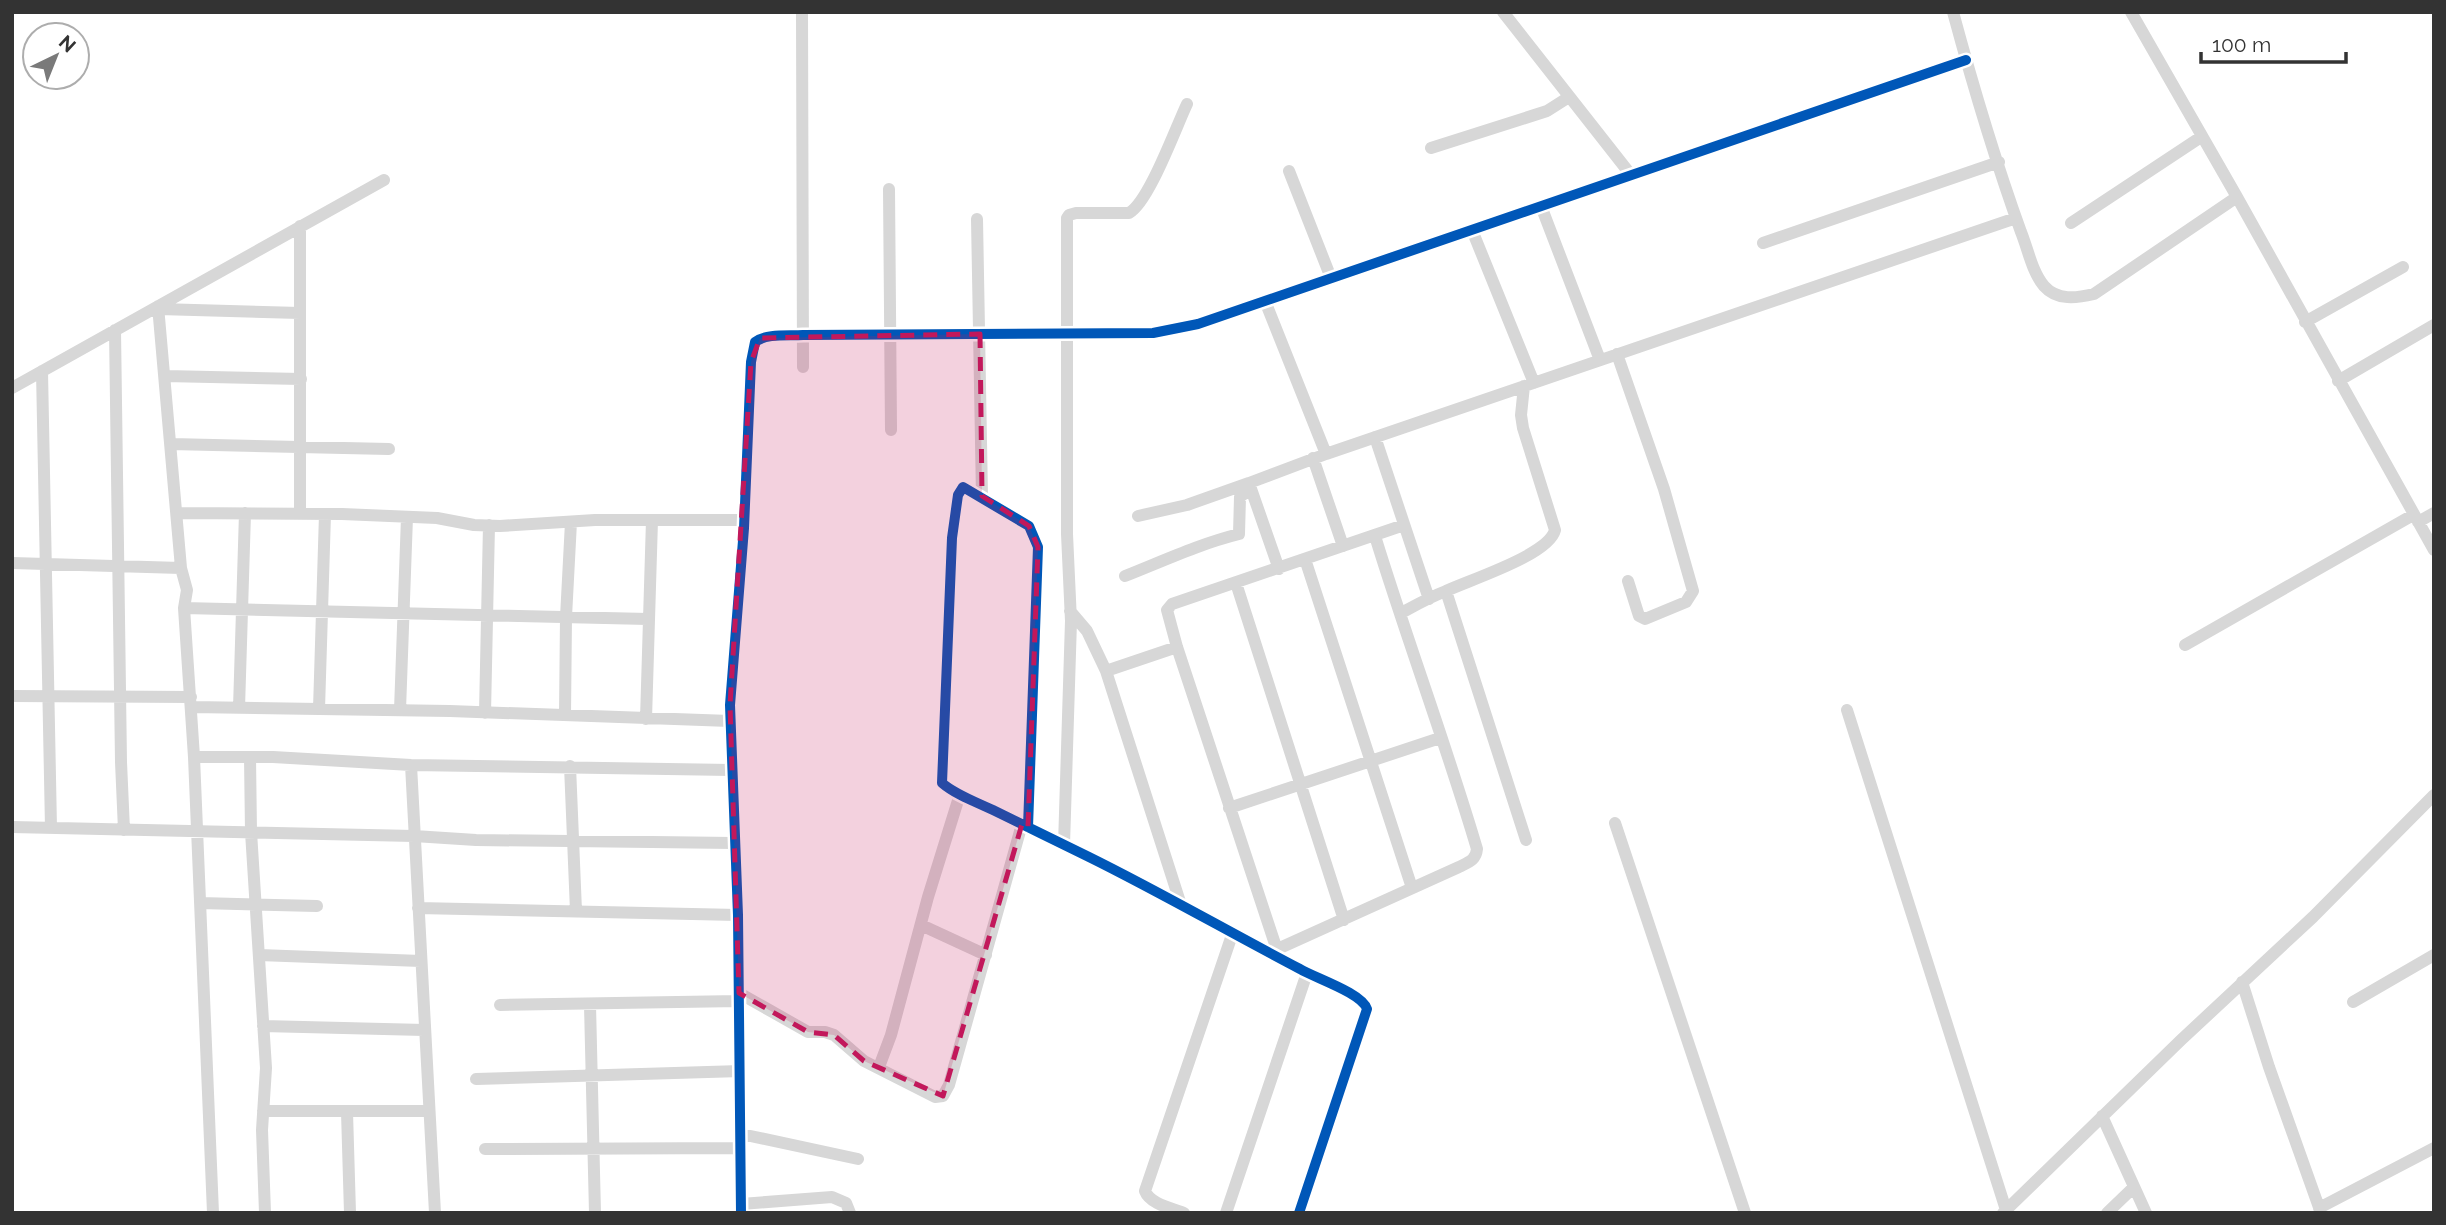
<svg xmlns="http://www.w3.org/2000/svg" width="2446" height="1225" font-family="Raleway,sans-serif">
  <rect width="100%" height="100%" fill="#fff"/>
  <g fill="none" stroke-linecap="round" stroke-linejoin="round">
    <path stroke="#d7d7d7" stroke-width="12" d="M802,12L803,367
      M1503,12L1631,175
      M1953,12C1973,86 1995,160 2021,232C2028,249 2032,272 2044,286C2057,301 2077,298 2094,294L2237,197
      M2131,12L2237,197L2434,550
      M1431,148L1547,111L1569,97
      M1289,171L1331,278
      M889,189L891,430
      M1541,206L1600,360
      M977,219L982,496
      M2071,223L2201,137
      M300,226V514
      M1472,230L1534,383
      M1763,243L1999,162
      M1265,301L1326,454
      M158,306L181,568L187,590L184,608L194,757L213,1213
      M159,309L300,313
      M2305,322L2403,267
      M115,330L121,762L124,830
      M1617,354L1664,489L1693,591L1686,602L1645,619L1639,616L1628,581
      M42,371L51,828
      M165,376L301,379
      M2338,381L2434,325
      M12,388L384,180
      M1375,437L1429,599
      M171,444L389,449
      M1313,458L1343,546
      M177,513L342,514L437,518L474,525L500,526L595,520H744
      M1138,516L1187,505L1249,483
      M2418,522L2434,513
      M1305,559L1412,888
      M12,563L181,568
      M1279,569L1249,483L1326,454L2016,218
      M1125,576C1163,561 1199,544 1239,534L1240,497L1251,488
      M1236,583L1344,920
      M1446,591L1526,840
      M184,608L648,619
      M1070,611L1087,631L1106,671
      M1401,613C1416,605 1430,597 1446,591C1469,580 1549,555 1555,530L1523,428L1521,415L1524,386
      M2185,645L2413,515
      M1177,647L1106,671L1181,905
      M12,696L191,697
      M192,707L450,711L730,721
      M239,708L245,513
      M319,709L325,514
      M400,710L407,517
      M1847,710L2006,1210
      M485,713L489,525
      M565,715L566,617L571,522
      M646,719L652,520
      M194,757H273L411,765L731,770
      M250,757L251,832L266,1068L262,1130L265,1213
      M411,765L435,1213
      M570,766L576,911
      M1229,808L1440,738
      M1615,823L1745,1213
      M12,827L414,836L476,840L734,843
      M1028,827L1038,547L1029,526L963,487L958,495L952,538L942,783C956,795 976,802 993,810C1025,826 1057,841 1089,857C1160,892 1229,932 1300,969C1315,978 1362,993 1367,1009L1299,1213
      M1064,845L1071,621L1067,534V218L1069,215L1076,213H1129C1149,202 1176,127 1187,104
      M200,903L317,906
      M418,908L738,915
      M921,925L986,955
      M1277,950L1177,647L1167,610L1172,604L1404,525
      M1271,952L1459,867C1469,862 1476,860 1477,849C1446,744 1407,640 1375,536
      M259,955L421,961
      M2242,982L2269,1067L2321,1213
      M739,993L808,1032H825L834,1035L864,1061L935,1097L943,1096L949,1085L1022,824
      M2353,1002L2434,955
      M500,1005L739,1001
      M590,1005L595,1213
      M263,1026L424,1030
      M879,1067L891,1035L928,897L960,794
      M476,1079L741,1071
      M263,1111H429
      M347,1112L350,1213
      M2102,1116L2146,1213
      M741,1134L858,1159
      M485,1149L741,1148
      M741,1204L832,1197L846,1203L850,1213
      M2319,1208L2434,1148
      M741,1213L738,915L730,705L744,528L751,362L755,342C767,333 788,336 803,335L1153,333L1198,324L1966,60
      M1184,1213C1171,1208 1150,1204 1145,1191L1233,932
      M1226,1213L1307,973
      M2003,1213L2181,1040L2313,917L2434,795
      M2107,1213L2134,1187"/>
    <g stroke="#fff" stroke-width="15">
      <path id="cycleway" d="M1028,827L1038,547L1029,526L963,487L958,495L952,538L942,783C956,795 976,802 993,810C1025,826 1057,841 1089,857C1160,892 1229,932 1300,969C1315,978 1362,993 1367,1009L1299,1213
        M741,1213L738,915L730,705L744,528L751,362L755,342C767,333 788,336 803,335L1153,333L1198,324L1966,60"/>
    </g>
    <use href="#cycleway" stroke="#0057b8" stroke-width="10"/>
  </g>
  <path fill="#c2185b" fill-opacity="0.2" stroke="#c2185b" stroke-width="5" stroke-dasharray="14 9" stroke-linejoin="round" d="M980,334L982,496L1029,526L1038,547L1028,827L1022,824L943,1096L864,1061L834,1035L808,1032L739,993L730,705L751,362L760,338Z"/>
  <rect width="2446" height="1225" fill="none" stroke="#333333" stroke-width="28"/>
  <g transform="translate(56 56) rotate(43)"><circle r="33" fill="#ffffff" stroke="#adadad" stroke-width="2"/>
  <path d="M0-5L12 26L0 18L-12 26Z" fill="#7a7a7a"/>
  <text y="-10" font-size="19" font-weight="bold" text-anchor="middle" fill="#333333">N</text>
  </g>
  <path d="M2201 52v10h145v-10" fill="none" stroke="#333333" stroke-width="3.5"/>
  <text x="2212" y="52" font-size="21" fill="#333333" stroke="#ffffff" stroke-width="5" paint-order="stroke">100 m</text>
</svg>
